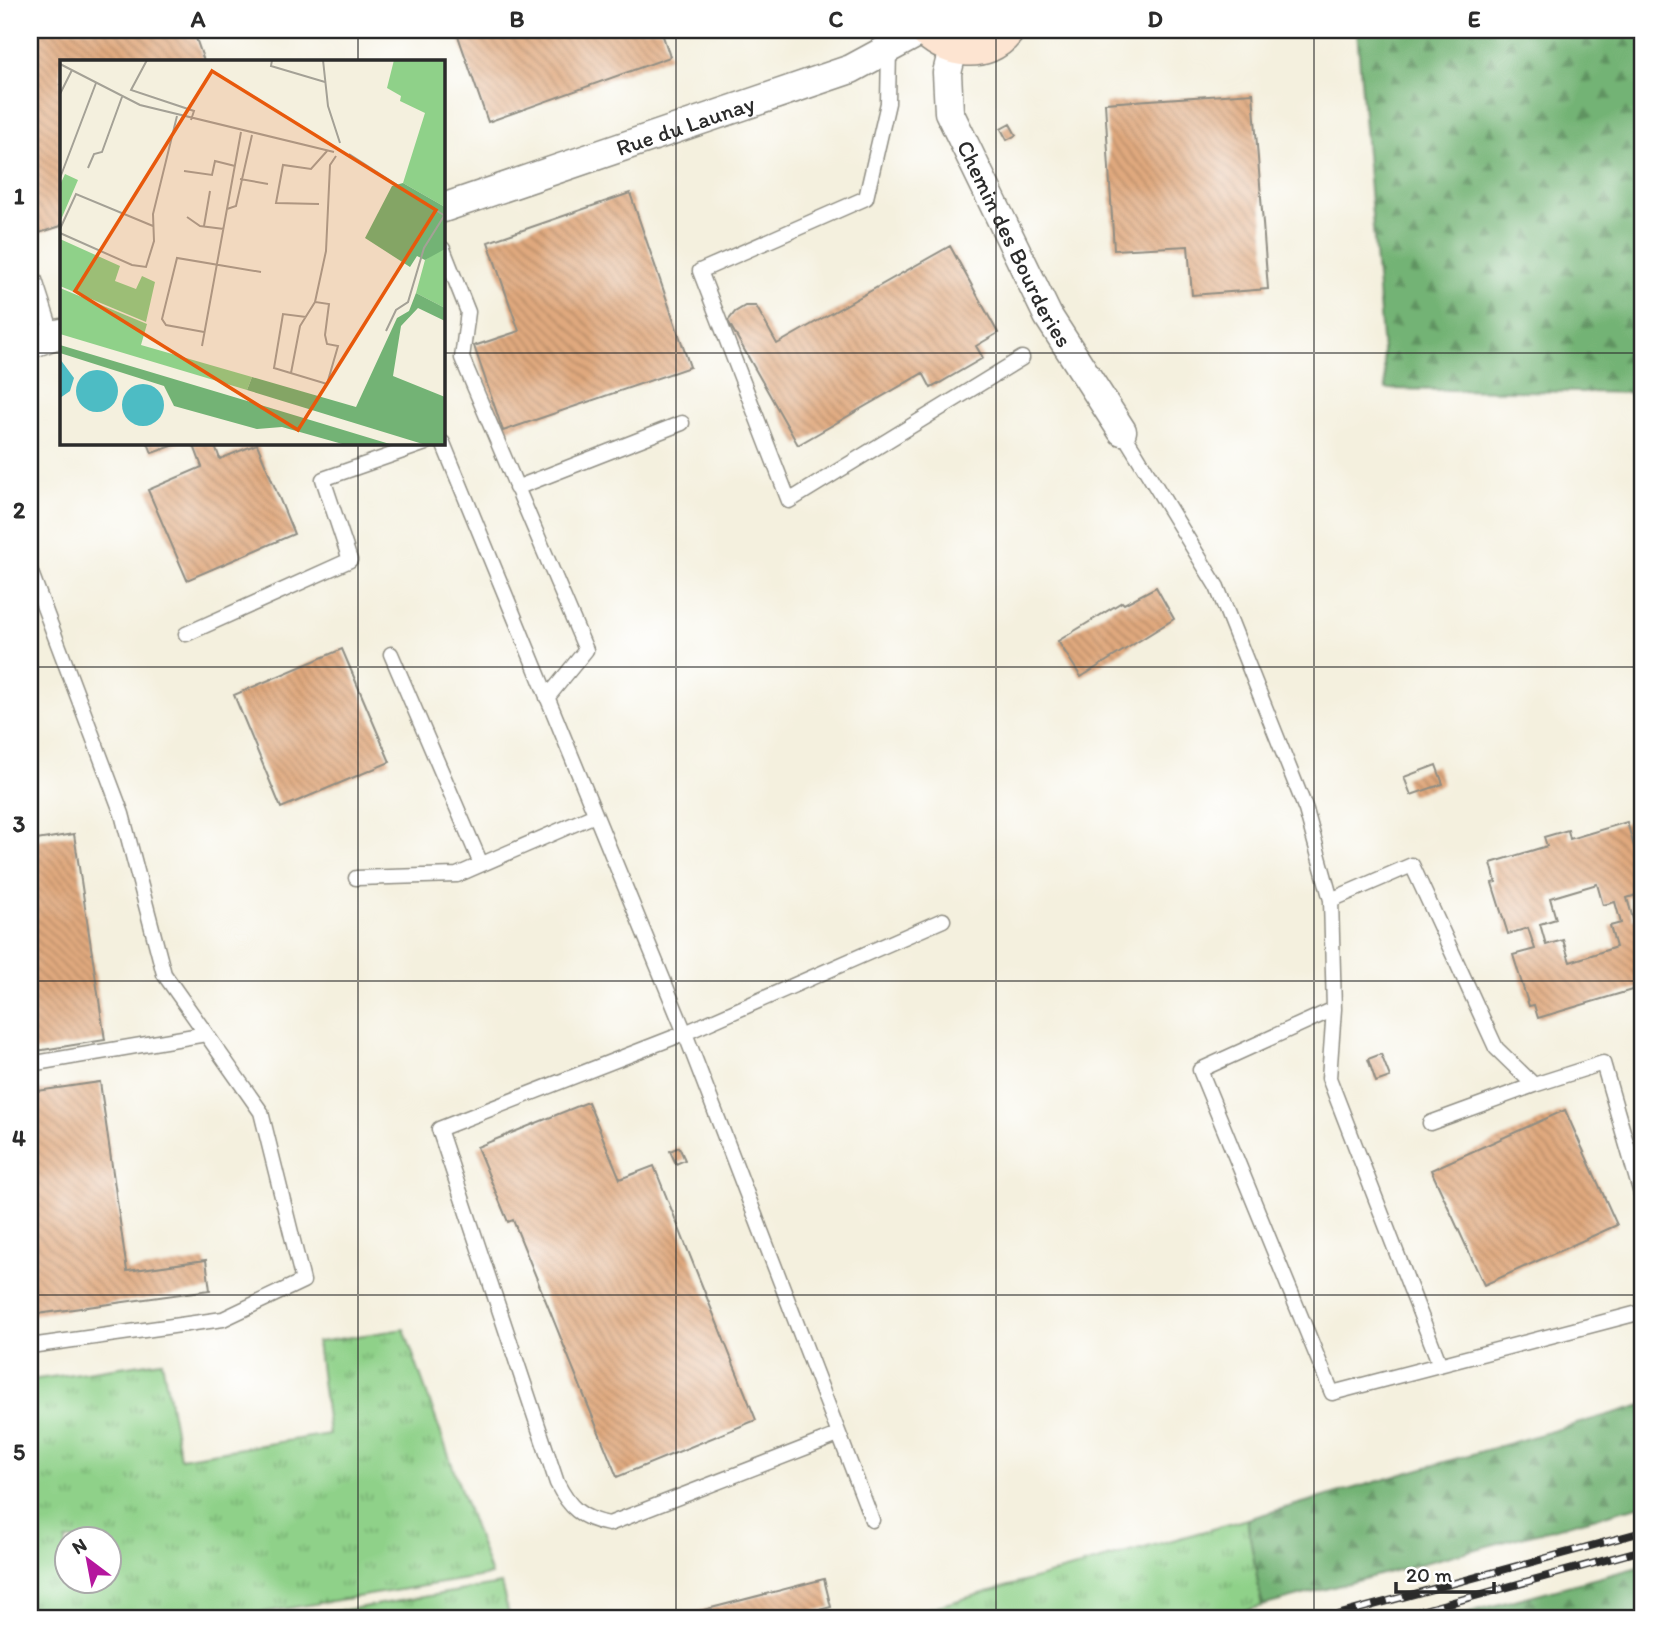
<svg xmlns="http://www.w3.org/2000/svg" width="1672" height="1648" font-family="Itim,sans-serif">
  <defs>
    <pattern id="grass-tufts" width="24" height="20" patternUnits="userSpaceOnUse" patternTransform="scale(1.75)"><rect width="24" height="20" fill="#8fd189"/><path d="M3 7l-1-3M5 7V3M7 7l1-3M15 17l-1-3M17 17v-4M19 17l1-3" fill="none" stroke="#75aa70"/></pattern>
    <pattern id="forest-firs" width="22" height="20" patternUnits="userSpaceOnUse" patternTransform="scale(1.75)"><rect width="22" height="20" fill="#73b375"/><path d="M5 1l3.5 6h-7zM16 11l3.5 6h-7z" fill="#5f9260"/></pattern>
    <pattern id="building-back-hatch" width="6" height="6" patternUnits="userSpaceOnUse" patternTransform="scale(1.75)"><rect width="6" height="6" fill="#e0a97e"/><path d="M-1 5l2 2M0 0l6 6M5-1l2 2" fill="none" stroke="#b68a67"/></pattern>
  </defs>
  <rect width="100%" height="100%" fill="#fff"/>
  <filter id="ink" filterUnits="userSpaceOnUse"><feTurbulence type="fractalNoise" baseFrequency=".0143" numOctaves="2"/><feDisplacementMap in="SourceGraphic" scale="14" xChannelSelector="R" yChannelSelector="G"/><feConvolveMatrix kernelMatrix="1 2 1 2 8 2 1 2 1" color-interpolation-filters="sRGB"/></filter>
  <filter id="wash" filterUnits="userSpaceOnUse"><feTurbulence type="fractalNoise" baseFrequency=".00686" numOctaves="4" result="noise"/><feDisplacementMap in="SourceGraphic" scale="28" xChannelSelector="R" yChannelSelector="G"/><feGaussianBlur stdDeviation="1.57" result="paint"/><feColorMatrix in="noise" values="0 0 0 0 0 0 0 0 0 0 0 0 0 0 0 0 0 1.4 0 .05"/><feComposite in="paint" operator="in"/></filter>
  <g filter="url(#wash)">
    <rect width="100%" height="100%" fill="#f4f0de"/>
    <path fill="url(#grass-tufts)" stroke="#5d7e5a" stroke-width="2" fill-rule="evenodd" d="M404,1329L491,1575L229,1618H30V1380L162,1361L180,1458L329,1434L317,1342ZM66,1540H108V1582H66Z
      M1247,1519L1262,1606L1216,1618H895Z
      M501,1584L510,1618H297Z"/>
    <path fill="url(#forest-firs)" stroke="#4f6f50" stroke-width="2" d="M1357,30H1642V393L1386,389Z
      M1642,1405V1505L1262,1606L1247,1519Z
      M1642,1566V1618H1447Z"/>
    <g id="blocks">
      <path fill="url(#building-back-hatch)" fill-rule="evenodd" d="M30,30H193L204,61H61V226L30,236Z
        M456,30H661L670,57L488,122Z
        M1253,93L1268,289L1192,295L1188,246L1114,250L1105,103Z
        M1010,124L1016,135L1007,140L1001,129Z
        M630,193L690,367L503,431L474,346L519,331L488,242Z
        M950,246L998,333L976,346L983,358L931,388L923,373L798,445L728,321L735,312L745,306H756L777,344Z
        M148,443H181L152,453Z
        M193,443H214L220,459L257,444L294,534L187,580L148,490L202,467Z
        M1156,587L1174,619L1081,677L1058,641L1122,602L1124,604Z
        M342,649L390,762L281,808L234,695Z
        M1436,765L1443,784L1411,795L1404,777Z
        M1627,822L1642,874V893L1627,898L1633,919L1642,916V987L1538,1018L1534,1005L1529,1006L1513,955L1535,949L1528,928L1508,934L1492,883L1496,882L1491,863L1547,846L1544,837L1568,830L1570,839ZM1597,884L1603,905L1615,902L1621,923L1610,926L1616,947L1570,962L1563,940L1546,945L1540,924L1556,919L1550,898Z
        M74,834L105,1040L30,1052V841Z
        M1381,1054L1390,1077L1376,1082L1368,1059Z
        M100,1082L127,1271L206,1260L210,1290L30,1315V1092Z
        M588,1102L620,1179L654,1166L756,1420L617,1477L513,1220L508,1222L477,1147Z
        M1565,1110L1617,1225L1484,1285L1431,1170Z
        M679,1147L685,1160L676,1164L670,1151Z
        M824,1579L831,1607L788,1618H685L684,1615Z"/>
    </g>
  </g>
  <g filter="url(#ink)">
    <use href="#blocks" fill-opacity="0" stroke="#908e84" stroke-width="2"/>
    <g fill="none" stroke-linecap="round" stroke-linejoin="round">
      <g stroke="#908e84" stroke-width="17">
        <path id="lane" d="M889,48L888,103L866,198L700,271L789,501L1022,358
          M443,249L468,312L462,358L586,650L547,698
          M30,282L35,280L53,336
          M1122,431L1217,587L1306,810L1331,900L1412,865L1496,1048L1534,1085L1603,1063L1642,1197
          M443,443L685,1033L872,1520
          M516,488L682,423
          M30,570L122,814L164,974L261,1112L303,1281L223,1319L30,1346
          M186,634L350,560L323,479L426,443
          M391,654L481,864
          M356,878L457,875L595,815
          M1331,900L1334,1009L1329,1078L1440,1365
          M1334,1009L1200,1070L1332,1393L1642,1312
          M30,1064L206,1034
          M1430,1123L1534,1085
          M838,1435L609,1524C581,1519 569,1507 557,1483L439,1129L685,1033L943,920"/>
      </g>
      <g stroke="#908e84" stroke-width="31">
        <g id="street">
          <path id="s1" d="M954,45L947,73L949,112L1048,316L1122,431"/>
          <path id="s2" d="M443,208L851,69L923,30"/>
          <path d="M30,344L61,333"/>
        </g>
      </g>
      <g stroke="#908e84" stroke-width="41">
        <path id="secondary" d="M929,30C950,49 985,55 1005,30"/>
      </g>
      <use href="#lane" stroke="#fff" stroke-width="14"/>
      <use href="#street" stroke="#fff" stroke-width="28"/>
      <use href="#secondary" stroke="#fde4d1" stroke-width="38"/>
      <g stroke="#2b2b2b" stroke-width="8">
        <path id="rail" d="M1326,1618L1642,1532
          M1395,1618L1642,1550"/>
      </g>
      <use href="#rail" stroke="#fff" stroke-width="5" stroke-dasharray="16" stroke-linecap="butt"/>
    </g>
  </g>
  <path fill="none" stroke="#2b2b2b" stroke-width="2" stroke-opacity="0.55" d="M358,30V61M676,30V1618M996,30V1618M1314,30V1618M30,353H61M443,353H1642M358,443V1618M30,667H1642M30,981H1642M30,1295H1642"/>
  <g text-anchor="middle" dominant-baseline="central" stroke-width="6" stroke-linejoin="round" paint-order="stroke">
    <g font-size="23" fill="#2b2b2b" stroke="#fff">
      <text stroke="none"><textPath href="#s2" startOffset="256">Rue du Launay</textPath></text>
      <text stroke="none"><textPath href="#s1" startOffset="215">Chemin des Bourderies</textPath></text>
    </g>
  </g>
  <g transform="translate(60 60)">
    <rect width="385" height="385" fill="#f4f0de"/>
    <path d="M334,0H385V147L343,123L365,53L340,41L341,36L327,28ZM5,114L18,120L0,162V125ZM0,179L60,206L55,221L76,229L82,216L95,222L86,262L0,226ZM381,189H385V248L356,233L365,200ZM0,228L87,264L81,285L192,317L187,330L0,274Z" fill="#8fd189"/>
    <path d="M343,123L385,147V189L365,200L357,196L350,207L305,178L332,126ZM356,233L385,248V261L358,248L341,266L333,316L385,337V385H366L187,330L192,317L296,347L337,258L349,251ZM0,285L194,343L333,385H286L222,367L197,369L114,346L104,326L0,293Z" fill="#73b375"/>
    <path d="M0,299L14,318L10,331L0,338ZM16 331a21 21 0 1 1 42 0a21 21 0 1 1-42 0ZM62 345a21 21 0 1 1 42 0a21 21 0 1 1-42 0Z" fill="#4dbcc4"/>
    <path fill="none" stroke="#a4a196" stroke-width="2" d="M87,0L71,30L134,51L131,60M212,0L211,6L265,22M263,0L268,46L280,83M0,4L80,45L274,92M0,34L12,10M289,94L385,156M28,108L34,94L42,92L62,37M124,111L152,115L155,101L175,106M0,118L36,23M180,119L208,124M259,144L216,143L223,105L251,109L267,91M167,149L176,146L192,75M127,157L140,166L164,169M144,166L150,131M0,169L16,134L93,166M0,173L72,205L86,207L94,181L93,154L117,56M246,257L223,254L214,308L267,324L278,286L267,284L265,275L269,244L255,242L266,191L270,105L276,96M326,271L336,250L348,242L364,188L384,156M144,272L106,265L102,259L117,198L201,212M142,286L181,72M231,313L240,266L255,242"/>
    <path fill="#e8590c" fill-opacity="0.15" stroke="#e8590c" stroke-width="3.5" d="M152,11L376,150L238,370L15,231Z"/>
    <rect width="385" height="385" fill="none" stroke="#2b2b2b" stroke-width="3.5"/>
  </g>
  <rect width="1672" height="1648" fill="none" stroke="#fff" stroke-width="77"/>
  <g transform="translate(88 1560) rotate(328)"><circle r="33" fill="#ffffff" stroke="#aaaaaa" stroke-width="2"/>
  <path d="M0-5L12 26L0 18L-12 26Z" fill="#b5179e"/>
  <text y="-10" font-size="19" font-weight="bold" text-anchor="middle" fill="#2b2b2b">N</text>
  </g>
  <path d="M1396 1582v10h98v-10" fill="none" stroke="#2b2b2b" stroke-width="3.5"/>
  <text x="1406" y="1582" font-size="21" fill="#2b2b2b" stroke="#ffffff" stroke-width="5" paint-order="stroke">20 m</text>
  <rect x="38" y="38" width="1596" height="1572" fill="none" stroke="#2b2b2b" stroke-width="2.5"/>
  <g font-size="23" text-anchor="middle" font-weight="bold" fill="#2b2b2b">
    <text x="198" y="27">A</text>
    <text x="517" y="27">B</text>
    <text x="836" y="27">C</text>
    <text x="1155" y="27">D</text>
    <text x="1474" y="27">E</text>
    <text x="19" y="204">1</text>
    <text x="19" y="518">2</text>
    <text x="19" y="832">3</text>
    <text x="19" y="1146">4</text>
    <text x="19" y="1460">5</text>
  </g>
</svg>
